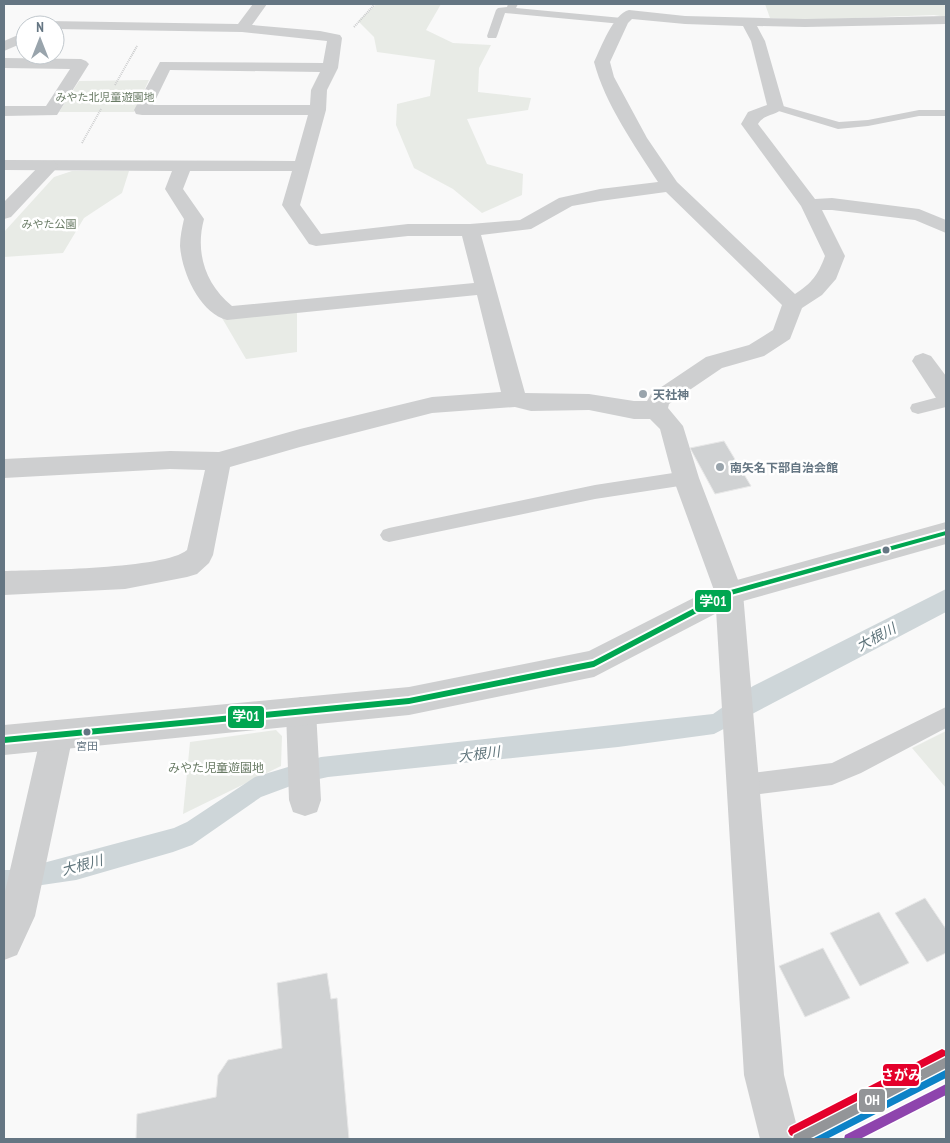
<svg xmlns="http://www.w3.org/2000/svg" width="950" height="1143" font-family="'PT Sans Narrow','Noto Sans JP',sans-serif">
  <rect width="100%" height="100%" fill="#f9f9f9"/>
  <path fill="#e8ebe6" d="M377,4H441L426,30L453,43L491,45L479,68L478,92L531,98L528,110L467,119L487,164L523,174L522,195L482,213L453,189L414,168L396,125L397,104L430,96L435,60L377,52L374,37L358,21Z
    M765,4H942L946,6V17L934,15L802,20L770,18Z
    M149,80L134,112H59L79,81Z
    M72,171H129L122,193L84,218L63,253L4,257V232L54,177Z
    M297,312V352L246,359L222,318Z
    M276,730L282,736L281,766L183,814L190,742Z
    M946,731V788L912,748Z"/>
  <path fill="#ced6d9" d="M946,589V612L714,734L618,747L328,777L296,784L261,797L192,845L173,852L76,880L42,885L4,895V870H17L174,828L187,822L255,777L321,757L713,714L753,686Z"/>
  <path fill="#d0d2d3" stroke="#e8e8e8" d="M724,441L751,486L715,494L690,448Z
    M925,898L946,929V953L927,962L895,913Z
    M879,912L909,963L860,986L830,933Z
    M823,948L850,998L805,1017L779,966Z
    M327,973L331,999L337,998L349,1139H136L137,1114L216,1097L218,1075L228,1060L282,1048L277,983Z"/>
  <g fill="none" stroke-linecap="round" stroke-linejoin="round">
    <path stroke="#cbcccd" stroke-width="2" stroke-dasharray="1 1" stroke-linecap="butt" d="M354,27L375,4
      M115,85L137,46
      M82,143L101,109"/>
    <path fill="#cecfd0" fill-rule="evenodd" d="M508,4H518L516,8L622,18L627,21L622,24L505,13L497,36L496,38H488L487,36L496,10L498,8L507,7Z
      M776,104L839,122L868,120L919,110H946V116H919L868,126L838,129L772,109L770,107Z
      M946,395V407L918,414L912,412L910,408L912,404Z
      M686,471L692,473L695,478L692,483L686,485L595,499L389,542L383,540L380,535L383,530L389,528L595,485Z
      M946,707V728L861,773L832,785L744,796L736,793L733,785L736,777L744,774L832,763Z"/>
    <path fill="#cecfd0" fill-rule="evenodd" d="M253,4H267L252,25L320,31L340,35L342,38L338,68L327,90L326,110L300,205L321,234L408,224H470L520,220L559,198L600,189L658,182C635,146 605,104 594,62C601,48 613,14 629,10L685,16L805,19L946,16V24L805,27L757,26L765,41L784,107C777,116 763,114 758,124L815,199L832,198L919,209L946,220V233L915,220L832,210H822L845,256L836,279L822,295L802,308L790,339L764,356L722,368L669,404L668,408L683,426L699,478L743,593L784,1075L800,1139H760L744,1075L715,593L673,478L660,429L650,419H634L589,410L531,411L515,407L432,413L300,447L230,467L213,555L209,563L197,574L187,577L125,589L4,595V571C39,570 165,569 187,550L205,470L170,469L4,478V459L170,451L219,452L300,429L432,397L501,392L477,295L227,320C200,313 182,273 180,246C180,237 182,228 184,219L165,189L172,171L4,170V160L295,161L308,115H142L136,114L134,110L160,62L323,63L327,41L242,32L55,29V25H40L42,22L47,21L238,24ZM632,19L685,24L743,26L751,41L767,105L748,112L741,124L801,206L825,256C818,275 812,283 795,294L677,182L647,138L614,77L610,62L628,23ZM170,70L320,72L311,90L310,105H153ZM190,171H292L282,205L309,244L316,246L408,236H462L474,283L232,306C205,284 195,252 204,219L183,189ZM666,192L782,305L773,330L749,345L706,357L651,394L647,401H634L589,394L525,393L481,235L531,229L572,206L600,201Z
      M25,32V42L4,51V41Z
      M4,58L81,59L86,61L89,64L57,115L4,116V106H46L70,69L4,68Z
      M923,353L931,356L946,376V403L938,401L912,361L915,356Z
      M301,697L312,701L316,711L321,800L317,812L305,816L293,812L289,800L286,711L290,701Z
      M57,720L68,724L73,735L35,916L17,955L4,960V896L41,735L46,724Z"/>
    <path fill="#cecfd0" fill-rule="evenodd" d="M49,161L55,162L58,166L55,170L11,217L4,219V202L43,162Z
      M946,522V544L736,603L594,677L409,715L4,755V725L409,687L589,651L719,585Z"/>
    <g stroke="#fff" stroke-width="4">
      <path id="bus-1" d="M946,531V535L731,595L594,667L409,704L4,743V737L409,698L593,661L727,591Z"/>
    </g>
    <use href="#bus-1" fill="#00a651" fill-rule="evenodd"/>
    <g stroke="#fff" stroke-width="3">
      <path id="rail-1" d="M946,1067V1078L827,1139H811L812,1135Z"/>
    </g>
    <g stroke="#fff" stroke-width="3">
      <path id="rail-2" d="M942,1049L946,1051V1058L798,1135L794,1137L790,1135L788,1131L790,1127Z"/>
    </g>
    <g stroke="#fff" stroke-width="3">
      <path id="rail-3" d="M946,1084V1095L860,1139H844L845,1135Z"/>
    </g>
    <use href="#rail-1" fill="#0d82c7" fill-rule="evenodd"/>
    <use href="#rail-2" fill="#e4002b" fill-rule="evenodd"/>
    <use href="#rail-3" fill="#8e44ad" fill-rule="evenodd"/>
    <g stroke="#fff" stroke-width="3">
      <path id="metro-1" d="M946,1057V1068L809,1139H793L794,1135Z"/>
    </g>
    <use href="#metro-1" fill="#939598" fill-rule="evenodd"/>
  </g>
  <g fill="#99a4ac" stroke="#fff" stroke-width="2">
    <circle cx="643" cy="394" r="5"/>
    <circle cx="720" cy="467" r="5"/>
  </g>
  <g fill="#657683" stroke="#fff" stroke-width="2">
    <circle cx="886" cy="550" r="4.5"/>
    <circle cx="87" cy="732" r="4.5"/>
  </g>
  <g text-anchor="middle" dominant-baseline="central" stroke-width="5" stroke-linejoin="round" paint-order="stroke">
    <g font-size="11" fill="#687a64" stroke="#fff">
      <text x="105" y="97">みやた北児童遊園地</text>
      <text x="49" y="224">みやた公園</text>
    </g>
    <g font-size="11" fill="#657683" stroke="#fff">
      <text x="87" y="746">宮田</text>
    </g>
    <g font-size="12" font-weight="bold" fill="#657683" stroke="#fff" text-anchor="start">
      <text x="653" y="394">天社神</text>
      <text x="730" y="467">南矢名下部自治会館</text>
    </g>
    <g font-size="12" fill="#687a64" stroke="#fff">
      <text x="216" y="767">みやた児童遊園地</text>
    </g>
    <g font-size="14" font-style="italic" fill="#60757c" stroke="#fff">
      <text transform="translate(876 637) rotate(-28)">大根川</text>
      <text transform="translate(479 754) rotate(-7)">大根川</text>
      <text transform="translate(82 865) rotate(-15)">大根川</text>
    </g>
  </g>
  <g stroke="#fff" stroke-width="2">
    <rect x="694" y="589" width="38" height="24" rx="5" fill="#00a651"/>
    <rect x="227" y="705" width="38" height="24" rx="5" fill="#00a651"/>
    <rect x="882" y="1063" width="38" height="24" rx="5" fill="#e4002b"/>
    <rect x="858" y="1088" width="28" height="25" rx="5" fill="#939598"/>
  </g>
  <g font-size="14" text-anchor="middle" font-weight="bold" fill="#fff">
    <text x="713" y="606">学01</text>
    <text x="246" y="721">学01</text>
    <text x="901" y="1080">さがみ</text>
    <text x="872" y="1105">OH</text>
  </g>
  <rect width="950" height="1143" fill="none" stroke="#657683" stroke-width="10"/>
  <g transform="translate(40 40)"><circle r="24" fill="#ffffff" stroke="#c1c8cd"/>
  <path d="M0-4L9 19L0 12L-9 19Z" fill="#99a4ac"/>
  <text y="-8" font-size="14" font-weight="bold" text-anchor="middle" fill="#657683">N</text>
  </g>
</svg>
